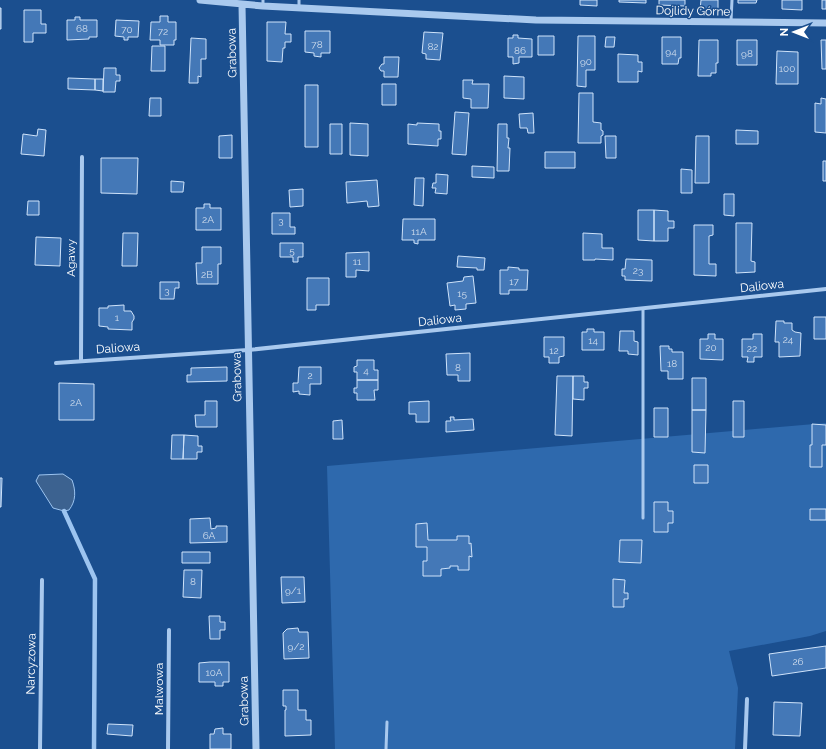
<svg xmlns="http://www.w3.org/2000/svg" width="826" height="749" font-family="Raleway,sans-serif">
  <rect width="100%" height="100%" fill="#1b4f8f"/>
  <path fill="#2e69ad" d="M826,423V631L810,636L729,651L738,688L735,749H335L327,466Z"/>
  <path fill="#3c6290" stroke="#9cc4f0" d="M63,474L72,480C76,491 76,501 69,510L64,511L53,508L36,481L39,475Z"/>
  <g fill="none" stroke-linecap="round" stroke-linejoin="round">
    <path stroke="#9cc4f0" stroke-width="4.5" d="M64,511L95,579L94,749"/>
  </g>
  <path fill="#4478b7" stroke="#cfe3fa" d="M580,0H597V6L580,5Z
    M619,0H646V3L619,2Z
    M659,0H685V6L659,5Z
    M701,0H718V10H700Z
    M738,0H757L756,3H738Z
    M782,0H802V10L782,9Z
    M822,0H826V9H822Z
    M0,8H1V29H0Z
    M24,10H41V24H46V33H33V42H24Z
    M160,16H168V22H176V40H174V45H160V40H150L151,22H160Z
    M75,17H80V20H97V37H89V39L67,40V20H75Z
    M116,20L139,21L138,37H128V40H124V37L115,36Z
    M267,22H286L285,34H291V42H285V48H283L282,62L267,61Z
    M305,31H330V53H321V57L314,56V53L305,52Z
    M424,32L443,33L440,60L426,59V54L422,53Z
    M513,35H518V38L532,39V57H519V63L513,64V57H508V38H513Z
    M538,36H554V55H538Z
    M578,36H595V70H586V87L577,86Z
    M606,37H615L614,47H605Z
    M662,37H681V58H679L678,64H662Z
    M191,38L206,39V59H201V77L198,76V83H189Z
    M699,40H718V63H716V73H711V76H698Z
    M737,40H757V65H737Z
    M821,40H826V69H822Z
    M152,46H165V71H151Z
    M777,51L798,52V84H776Z
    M618,54L638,55V62H642V72L638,71V82H618Z
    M384,57H399L398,77H384V71H381L379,68L382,64H384Z
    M104,68H116V75H120V81H116L115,92H103Z
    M504,76L524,77V99L504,98Z
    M68,78L95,79V90L68,89Z
    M95,79H103V91L95,90Z
    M463,80H473L472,84H489L488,108H471V99L463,98Z
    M382,84H396V105H382Z
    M305,85H318V147H305Z
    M579,93H593V122L601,123V130L603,131V135L601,136V143H578Z
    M150,98H161V116H149Z
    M821,98L826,99V133L815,132V103L821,104Z
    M455,112L469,113L466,155L452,154Z
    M533,113L534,133H528L527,128H520L519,114Z
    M350,123L368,124V156L350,155Z
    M417,123L439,124V131H441V139H438V146L408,144V124L417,125Z
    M330,124H342V154H330Z
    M498,124H507V138H509L508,148H510L509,171H497Z
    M38,129L46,130L44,156L21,154L23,134L37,136Z
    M736,130L758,131V144H736Z
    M232,135V158H219V136Z
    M605,136H616V158H606Z
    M696,136H709V183H695Z
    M545,152H575V168H545Z
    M101,158H138L137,194L101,193Z
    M823,161H826V181H823Z
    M472,166L494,167V178L472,177Z
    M681,169L692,170V193H681Z
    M436,174L448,175L447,194L435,193L436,188H432L433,183H436Z
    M415,178H424L423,206L414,205Z
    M377,180L379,206L368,207L367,201L347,203L346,182Z
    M171,181L184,182L183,192H171Z
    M303,189V206L290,207L289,190Z
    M724,194H734V216L724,215Z
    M28,201H39V215H27Z
    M204,204H210V208H221V230H196V208H204Z
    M638,210H654V241L638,240Z
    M654,210L668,211V221H674V228H668V241H654Z
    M272,213H290V227H295V234H272Z
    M403,219H435V240H418V244L414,243V240H402Z
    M736,223H752L751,261L755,262V272L736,273Z
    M694,225H713V235L709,236V264H716V276L694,275Z
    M123,233H138L137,266H122Z
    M583,233L602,234V248H613V260L595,259V260H583Z
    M36,237L61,238L60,266L35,265Z
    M280,243H303V257H298V262H293V257H280Z
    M202,247H221V264H218V284H197L196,263H202Z
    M369,252V271L356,270V277H346V253Z
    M458,256L485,258L484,270H477V268L457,267Z
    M626,259L652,260V281L625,280V276H622V269H625Z
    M508,267L519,268V270H528L527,290H509V294H500V270H508Z
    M473,276L476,303L466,304V309L455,310V305L450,306L447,283L463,281L464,277Z
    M307,278H329V305H316V310H307Z
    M160,282H179V288H175L174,299H160Z
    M124,305V311H131L134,316V319L132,322V330L108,329V327L99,326V308H108V306Z
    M814,317H826V339H814Z
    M776,321H784V323H792V330L795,332L801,333L800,356L779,357V342H775Z
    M587,329H594V332H604V350H582V332H587Z
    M620,331H634V341L638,342V355L628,354V351H619Z
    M708,334H715V339H723V360L700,359V339H708Z
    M753,334H762V357H754V362H747L748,357H742V339H753Z
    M544,337H564V356L559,357V363H549V357H544Z
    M660,346H669V349H672V352H683V379H668V371H661Z
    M470,353V381H458V375H447L446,354Z
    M357,360H374V370H378V380H357V372H354V367L357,366Z
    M227,367V381L187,382V375H191V368Z
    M299,367H321V384H310V395L299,394V391L293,392V383H298Z
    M557,376H573L572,436L555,435Z
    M573,376H584V382H588V388H584V400L573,399Z
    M692,378H706V410H692Z
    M357,380H378V390H374L375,400H357V393H354V388H357Z
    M59,383L94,384V420H59Z
    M205,401H217V427H196L195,415H205Z
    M429,401V422H416V414H409V402Z
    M733,401H744V437H733Z
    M654,408H668V437H654Z
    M692,410H706L705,453L692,452Z
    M450,417H454V420L473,419L474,430L446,432V421H451Z
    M342,420L343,439H333V421Z
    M812,424L826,425V445H822V467H810V445H812Z
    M172,435H184L183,459H171Z
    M184,435L198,436V446H202V452H197V459H183Z
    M694,465H708V483H694Z
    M0,478H2L1,507H0Z
    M654,502H668V511H673V523H668V532H654Z
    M810,509H826V520H810Z
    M210,518L211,529L216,528V526H227V542L190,543V519Z
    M427,523L428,540H457V536H469V544L471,543L472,557L469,556V570H458V566H450V568L441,569V576H423V561H427V547H416V524Z
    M620,540H642L641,563L619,562Z
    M182,552H210V563H182Z
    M184,570H202L201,598L183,597Z
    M281,577H304L305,602L282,603Z
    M613,579L625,580L624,593H628V599H624V607H613Z
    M209,616H220V622H225V630H220V639H210Z
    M298,628L299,632H308L309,658L284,659L283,633L287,629Z
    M826,646V668L772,676L769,654Z
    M210,662H229V682H223V686H215V682H199V663Z
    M283,690H298V710H306V720H311V735L285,736V710H286V706H283Z
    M774,702L802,703L800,736L773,735Z
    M108,724L133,725L132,736L107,734Z
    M223,728V734H231V749H210V734H214L215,729Z"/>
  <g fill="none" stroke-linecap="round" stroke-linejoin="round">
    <path stroke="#a9c9ee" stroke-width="3" d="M263,6V0
      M299,8V0
      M731,21L732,0
      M643,518V309
      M386,749L387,722"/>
    <path stroke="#a9c9ee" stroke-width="4" d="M81,360L82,157
      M56,363L248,350L826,289
      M40,749L42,580
      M168,749L169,630
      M745,749L747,699"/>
    <path stroke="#a9c9ee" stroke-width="7" d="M200,0L263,6L536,20L826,23
      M242,5L256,749"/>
  </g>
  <g text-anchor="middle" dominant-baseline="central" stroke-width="3" stroke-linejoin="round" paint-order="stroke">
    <g font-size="10" fill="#d0dded">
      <text x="82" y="28">68</text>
      <text x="127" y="29">70</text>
      <text x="163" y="31">72</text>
      <text x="317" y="44">78</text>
      <text x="433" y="46">82</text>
      <text x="520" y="50">86</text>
      <text x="671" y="51">94</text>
      <text x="747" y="53">98</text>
      <text x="586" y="61">90</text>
      <text x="787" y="68">100</text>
      <text x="208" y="219">2A</text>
      <text x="281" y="220">3</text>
      <text x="419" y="231">11A</text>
      <text x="292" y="250">5</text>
      <text x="357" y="261">11</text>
      <text x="638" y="270">23</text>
      <text x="207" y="274">2B</text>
      <text x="514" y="281">17</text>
      <text x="167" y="290">3</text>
      <text x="462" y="293">15</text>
      <text x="117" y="317">1</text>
      <text x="788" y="339">24</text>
      <text x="593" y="340">14</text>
      <text x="711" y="347">20</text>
      <text x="752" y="348">22</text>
      <text x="554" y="350">12</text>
      <text x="672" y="363">18</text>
      <text x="458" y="367">8</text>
      <text x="366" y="370">4</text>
      <text x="310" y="375">2</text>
      <text x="76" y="402">2A</text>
      <text x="209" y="535">6A</text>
      <text x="193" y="581">8</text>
      <text x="293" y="590">9/1</text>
      <text x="296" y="646">9/2</text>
      <text x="798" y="661">26</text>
      <text x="214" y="672">10A</text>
    </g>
    <g font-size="12" fill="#fff" stroke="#1b4f8f">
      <text transform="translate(693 11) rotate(1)">Dojlidy Górne</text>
      <text transform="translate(232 53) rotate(-91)">Grabowa</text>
      <text transform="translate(71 258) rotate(-90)">Agawy</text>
      <text transform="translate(762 286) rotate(-6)">Daliowa</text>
      <text transform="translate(440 320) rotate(-6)">Daliowa</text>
      <text transform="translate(118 348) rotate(-4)">Daliowa</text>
      <text transform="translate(237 377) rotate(-91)">Grabowa</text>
      <text transform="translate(31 664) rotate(-89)">Narcyzowa</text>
      <text transform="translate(159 689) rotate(-90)">Malwowa</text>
      <text transform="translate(244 701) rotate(-91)">Grabowa</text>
    </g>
  </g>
  <g transform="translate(794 32) rotate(270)" stroke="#1b4f8f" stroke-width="3" paint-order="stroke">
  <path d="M0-3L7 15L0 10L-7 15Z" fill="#ffffff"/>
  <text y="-6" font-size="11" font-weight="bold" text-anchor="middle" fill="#ffffff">N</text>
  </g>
</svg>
